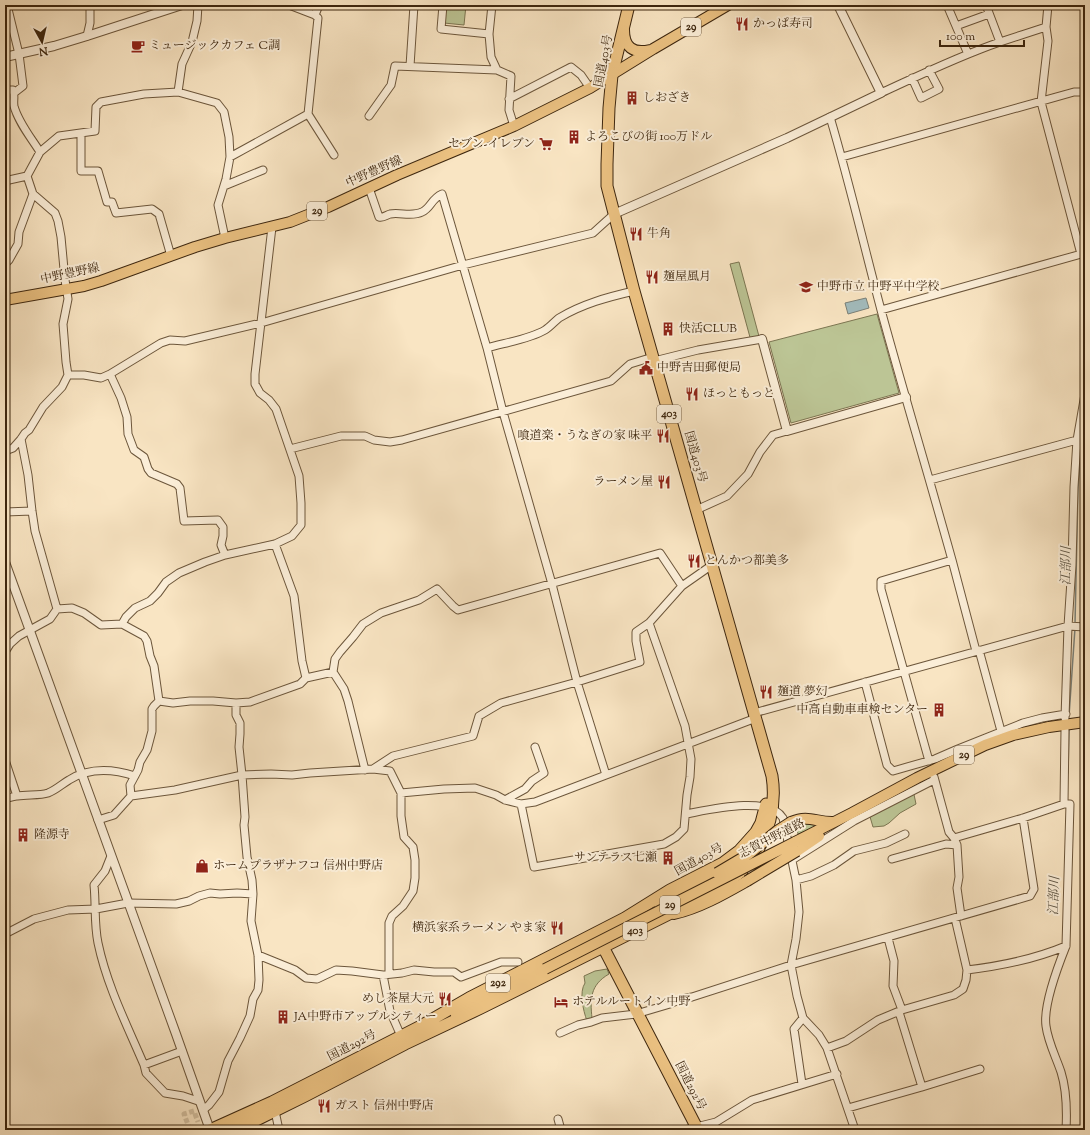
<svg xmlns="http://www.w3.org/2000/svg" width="1090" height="1135" font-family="'Sorts Mill Goudy','Noto Serif JP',serif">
  <rect width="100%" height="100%" fill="#f9e5c3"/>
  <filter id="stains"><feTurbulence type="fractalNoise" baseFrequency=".005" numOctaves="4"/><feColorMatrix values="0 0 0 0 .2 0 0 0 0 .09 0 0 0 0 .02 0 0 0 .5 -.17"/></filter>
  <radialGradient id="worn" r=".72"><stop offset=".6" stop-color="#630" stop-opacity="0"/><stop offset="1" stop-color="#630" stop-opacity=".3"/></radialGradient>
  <path fill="#bcc595" stroke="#7c7652" d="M446,5H466L464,25L444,23Z
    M739,262L760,340L751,341L730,264Z
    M877,314L899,393L791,423L769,342Z
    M912,785L916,804L900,813L889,823L884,826L873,827L868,810Z
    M799,822L822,825L798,834L795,823Z
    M607,969L609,974C590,985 590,999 592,1018L587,1021C583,1010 579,992 585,983L584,976L595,971Z"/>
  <path fill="#a2bcbe" stroke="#7a8078" d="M866,298L869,308L848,314L845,303Z"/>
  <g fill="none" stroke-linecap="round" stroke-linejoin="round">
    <path stroke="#7a8078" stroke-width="1.5" d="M1082,437L1085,417
      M1075,624L1078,489L1081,442
      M1069,716L1075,628
      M1068,773L1069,729"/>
    <path stroke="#d3bf9f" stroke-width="5" stroke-dasharray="5 2.5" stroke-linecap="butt" d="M190,1130L184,1114L194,1111L198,1122"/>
    <g stroke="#6c563b" stroke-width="9">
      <path id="minor" d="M7,5L19,54L23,86L14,93
        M289,5L315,15
        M443,5L441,29L489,34L491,57L497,70L511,76L509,110L514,126
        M947,5L968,54
        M986,5L1000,42
        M1048,5L1046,27L1048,41L1041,102L1081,254
        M956,26L989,14
        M489,34L492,5
        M87,36L90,23V5
        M410,66L414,5
        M912,78L921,98L939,89L929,70
        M5,90H13C15,96 13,101 14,106C18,122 32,139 40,152L27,176L33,194L55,213L58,221L61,237L65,280L68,299L63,324L66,362L68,375L62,387L43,407L29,430L25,433L21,439L13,448L5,451
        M178,92L182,64L192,42L197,21L198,5
        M881,93C920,75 959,56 1000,42C1015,37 1031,32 1046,27
        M509,99L571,67L581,75L590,88
        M308,114L334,155
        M369,116L391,85L395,66L497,70
        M830,117C849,181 864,246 881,310C904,394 929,477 952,560L881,581V589L929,761
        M81,134V171H98L107,202H112L116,213L152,209L159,214L171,256
        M40,152L59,136L95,131L96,107L101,102L144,94L178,92L217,103L224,112L229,137L230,157L226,179L218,205L225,238
        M230,157L308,114L318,18L315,15L319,5
        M842,157L1074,92H1085
        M5,183L9,180L27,176
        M224,186L263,170
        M369,188L379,217C384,218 386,215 390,214C400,212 412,217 422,212C431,208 431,199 442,194L487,348L503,412L552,584L577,682L606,775
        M5,264L9,260L18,244L19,232L33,194
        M881,310L1085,253
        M487,348C504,343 530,339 545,330C550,327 554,322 559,318C582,304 608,297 634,291
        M654,361L698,350L762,339
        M110,374L121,398L127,417L128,434L134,450L144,457L148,469L151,473L177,484L180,488L184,521L218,520L223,527V536L221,545L225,555
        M68,375H84L101,378L110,374L161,343L170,340L185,341L261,323L463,265L593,233L614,214
        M21,439L28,475L32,511L35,531L57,609
        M290,449L341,436H365L374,440L390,442L402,440L611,381L630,364L653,357
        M930,480L1077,440H1085
        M696,510L727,496L748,474L760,452L773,435L787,431
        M5,512L32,511
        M275,544L294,596L302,661L306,678
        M952,560L976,651
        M122,624L126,617L135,608L150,601L158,593L166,582L179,573L205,562L225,555L275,544L292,536L301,525V503L299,476L276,409L269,400L260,393L255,384V374L272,227
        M979,650L1001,731
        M5,652L10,644L19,636L50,619L57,609L72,608L84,613L101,625L122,624L144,636L147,641L150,656L154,666L159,701L154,706L152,709V731L147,750L140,762L138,770L130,785L131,796L114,815L98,820
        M333,672L344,689L348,701L365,770
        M865,682L887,765L893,771L935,759L958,749L1023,723L1042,718L1066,714
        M159,701L173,703L190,701H213L236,703L250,702L300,684L306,678L333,672L335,659L340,652L353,637L363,624L381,613L419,600L437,589L453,606L458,610L660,553L682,586
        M754,713L1068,626L1085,627
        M1065,718L1068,626L1072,565L1074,487L1077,440L1085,394
        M1065,730L1064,804H1070L1066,946C1058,966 1043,1005 1046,1026C1048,1042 1056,1057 1061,1072C1067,1091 1067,1111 1066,1130
        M5,760L17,796
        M373,769L393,756L473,736L479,716L501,703L577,682L640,662L636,641V632L649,623L682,586L712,565
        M934,777L949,832L954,838L957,845L959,877L957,888L961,916
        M131,796L175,790L242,775L271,774L292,775L310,773L373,769L390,771L401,793L444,789L475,788L496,795L505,800L521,804L535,802L756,718
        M5,799C9,798 13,796 17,796C27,794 39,796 48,793C56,790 62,784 69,780C90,767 113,769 135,776
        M505,800L525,789L532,781L544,773L535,747
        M521,804L534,867L664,844L676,837L684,829L687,795L690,777L691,759L685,726L649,623
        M686,814C708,810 769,795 783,818L796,880L799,912L796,939L791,965L797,996L803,1018L819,1035L827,1048L855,1130
        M954,838L1023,818L1064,804
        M111,856L105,871L94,885C96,905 94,924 98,943C107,986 127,1025 144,1065L146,1073L165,1093L183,1096L198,1101
        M892,859L946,844L957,845
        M792,860L854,821L934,780
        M796,880L811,876L834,865L854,851L886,843L905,834
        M5,934L34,919L68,910L96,909L128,903L176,904L189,901L199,896L210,893L220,894L237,893L253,894
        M888,938L894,961L893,986L902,1010
        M258,955L295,970L306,978L317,979L336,970L352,971L383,975L402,973L414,970L434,972H454L461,977L501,962H518
        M967,970C1001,966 1035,959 1066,946
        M389,974V923L392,916L403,906L413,891L415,878V860L413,847L404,837L401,816V793
        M383,975L390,1011L401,1036
        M899,1012L922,1087
        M560,1033L578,1025L591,1022L602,1018L636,1014L670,1004L681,999L692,997L791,965L1030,896L1034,889L1023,818
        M827,1048L846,1041L878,1020L902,1010L954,995L963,989L966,980L967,970L955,918
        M144,1065L182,1051
        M802,1084L794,1029L803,1018
        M848,1108L922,1087L980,1069
        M203,1110L209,1105L219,1092L228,1061L240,1038L250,1016L253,999L258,990L259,980L258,955L251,921L253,894L252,880L247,857L244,825L245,817L242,775L239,747L240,734V723L236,715V703
        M275,1111L279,1130
        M558,1119L561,1130
        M684,1130L716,1122L752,1100L837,1074"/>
    </g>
    <g stroke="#6c563b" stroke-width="10">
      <path id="tertiary" d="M5,57L54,46L87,36L182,5
        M614,214L787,138L881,93L838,5
        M762,339L787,431L906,397
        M5,562L176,1034L210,1130"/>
    </g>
    <g stroke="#3d260e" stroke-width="12">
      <path id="primary" d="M624,30C624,47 633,54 650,50
        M5,300L84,286L101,281L195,247L225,238L290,222L328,207L397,175L514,126L590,88L653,49L728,5
        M791,822C809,814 817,823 834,822
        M795,842L852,813L917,778L985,745L1013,735L1049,727L1085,722
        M797,851L819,836
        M658,903L717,873
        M674,914C700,908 724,894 747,881
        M456,1015L545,969"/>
    </g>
    <g stroke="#3d260e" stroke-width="13">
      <path id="trunk" d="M629,5L612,75L609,108L607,164V186L634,291L772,776C776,801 771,825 759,848
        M600,941L698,1130
        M210,1130L272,1102L419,1027L469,998L625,918L670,890L723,863L739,851L756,832L761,823L766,804
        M236,1130L305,1096L405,1044L481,1008L667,915L714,891L727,883L742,871"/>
    </g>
    <use href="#minor" stroke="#fbeed8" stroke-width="7"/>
    <use href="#tertiary" stroke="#fbeed8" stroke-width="8"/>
    <use href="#primary" stroke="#ecc282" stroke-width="10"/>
    <use href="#trunk" stroke="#ecc282" stroke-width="11"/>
    <g stroke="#3d260e" stroke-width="12" stroke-linecap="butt">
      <path id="primary-bridge" d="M717,873L749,854L777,831L791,822
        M747,881L797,851
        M545,969L795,842"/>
    </g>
    <use href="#primary-bridge" stroke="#ecc282" stroke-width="10"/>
  </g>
  <defs>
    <g id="restaurant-bare" transform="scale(1.08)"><path d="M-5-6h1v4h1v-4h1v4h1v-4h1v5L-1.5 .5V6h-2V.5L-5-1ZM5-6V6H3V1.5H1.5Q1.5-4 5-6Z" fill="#8f2418" stroke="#fbeed8" stroke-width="2.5" paint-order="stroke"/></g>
    <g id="cafe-bare" transform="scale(1.08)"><path d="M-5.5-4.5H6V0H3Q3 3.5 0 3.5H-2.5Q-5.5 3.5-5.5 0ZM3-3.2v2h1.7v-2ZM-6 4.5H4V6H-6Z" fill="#8f2418" stroke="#fbeed8" stroke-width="2.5" paint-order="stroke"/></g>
    <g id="building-bare" transform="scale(1.08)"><path d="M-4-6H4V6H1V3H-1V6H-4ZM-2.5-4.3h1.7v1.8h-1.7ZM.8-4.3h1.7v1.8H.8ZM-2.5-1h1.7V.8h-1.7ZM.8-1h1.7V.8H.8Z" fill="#8f2418" stroke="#fbeed8" stroke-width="2.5" paint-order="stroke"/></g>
    <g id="supermarket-bare" transform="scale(1.08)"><path d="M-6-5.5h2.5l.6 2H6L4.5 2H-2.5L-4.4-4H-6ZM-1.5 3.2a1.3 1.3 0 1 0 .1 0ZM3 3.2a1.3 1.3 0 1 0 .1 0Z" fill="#8f2418" stroke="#fbeed8" stroke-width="2.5" paint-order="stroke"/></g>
    <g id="school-bare" transform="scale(1.08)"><path d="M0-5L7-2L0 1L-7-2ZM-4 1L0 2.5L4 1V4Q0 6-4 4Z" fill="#8f2418" stroke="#fbeed8" stroke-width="2.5" paint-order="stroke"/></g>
    <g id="civic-bare" transform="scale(1.08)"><path d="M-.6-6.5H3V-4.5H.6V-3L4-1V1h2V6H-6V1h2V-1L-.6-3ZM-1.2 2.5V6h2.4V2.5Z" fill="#8f2418" stroke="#fbeed8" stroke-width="2.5" paint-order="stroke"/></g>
    <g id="shop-bare" transform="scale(1.08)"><path d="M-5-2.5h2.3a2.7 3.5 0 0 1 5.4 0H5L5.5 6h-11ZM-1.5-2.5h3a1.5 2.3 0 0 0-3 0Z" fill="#8f2418" stroke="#fbeed8" stroke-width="2.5" paint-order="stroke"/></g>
    <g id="hotel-bare" transform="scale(1.08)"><path d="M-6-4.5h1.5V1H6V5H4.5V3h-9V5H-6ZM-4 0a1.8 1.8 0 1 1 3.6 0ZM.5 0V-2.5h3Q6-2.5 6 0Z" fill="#8f2418" stroke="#fbeed8" stroke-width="2.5" paint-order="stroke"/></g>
  </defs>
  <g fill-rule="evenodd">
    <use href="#restaurant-bare" x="742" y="24"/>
    <use href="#cafe-bare" x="138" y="46"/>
    <use href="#building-bare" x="632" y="98"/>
    <use href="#building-bare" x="574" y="137"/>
    <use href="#supermarket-bare" x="546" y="144"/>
    <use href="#restaurant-bare" x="636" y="234"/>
    <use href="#restaurant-bare" x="652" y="277"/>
    <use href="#school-bare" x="806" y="287"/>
    <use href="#building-bare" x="668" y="329"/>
    <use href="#civic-bare" x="646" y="368"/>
    <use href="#restaurant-bare" x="692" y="394"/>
    <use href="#restaurant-bare" x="663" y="436"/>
    <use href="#restaurant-bare" x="664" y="482"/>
    <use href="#restaurant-bare" x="694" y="561"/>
    <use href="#restaurant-bare" x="766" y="692"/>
    <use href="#building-bare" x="939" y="710"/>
    <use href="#building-bare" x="23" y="835"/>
    <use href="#building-bare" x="668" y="858"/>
    <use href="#shop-bare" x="202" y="866"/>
    <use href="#restaurant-bare" x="557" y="928"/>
    <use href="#restaurant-bare" x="445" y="999"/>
    <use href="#hotel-bare" x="561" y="1002"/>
    <use href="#building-bare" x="283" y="1017"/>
    <use href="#restaurant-bare" x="324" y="1106"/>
  </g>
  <g text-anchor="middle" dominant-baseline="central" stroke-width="4" stroke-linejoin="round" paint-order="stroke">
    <g fill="#fbeed8" stroke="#76624b" stroke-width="1">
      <rect x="681" y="18" width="20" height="18" rx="3"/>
      <rect x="307" y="202" width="20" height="18" rx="3"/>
      <rect x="657" y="405" width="24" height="18" rx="3"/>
      <rect x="954" y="746" width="20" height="18" rx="3"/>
      <rect x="660" y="896" width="20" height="18" rx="3"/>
      <rect x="623" y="922" width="24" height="18" rx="3"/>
      <rect x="486" y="974" width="24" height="18" rx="3"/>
    </g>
    <g font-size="11" font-weight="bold" fill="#3d260e">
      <text x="691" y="27">29</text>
      <text x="317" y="211">29</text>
      <text x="669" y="414">403</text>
      <text x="964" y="755">29</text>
      <text x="670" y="905">29</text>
      <text x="635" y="931">403</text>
      <text x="498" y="983">292</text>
    </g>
    <g font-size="12" fill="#3d260e" stroke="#fbeed8" text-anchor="start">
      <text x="753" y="24">かっぱ寿司</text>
      <text x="149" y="46">ミュージックカフェ C調</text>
      <text x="643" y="98">しおざき</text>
      <text x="585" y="137">よろこびの街 100万ドル</text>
      <text x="535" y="144" text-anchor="end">セブン-イレブン</text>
      <text x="647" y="234">牛角</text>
      <text x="663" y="277">麺屋風月</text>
      <text x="817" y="287">中野市立 中野平中学校</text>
      <text x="679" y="329">快活CLUB</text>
      <text x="657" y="368">中野吉田郵便局</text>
      <text x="703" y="394">ほっともっと</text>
      <text x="652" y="436" text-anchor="end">喰道楽・うなぎの家 味平</text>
      <text x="653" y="482" text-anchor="end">ラーメン屋</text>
      <text x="705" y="561">とんかつ都美多</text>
      <text x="777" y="692">麺道 夢幻</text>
      <text x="928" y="710" text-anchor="end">中高自動車車検センター</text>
      <text x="34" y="835">隆源寺</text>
      <text x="657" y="858" text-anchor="end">サンテラス七瀬</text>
      <text x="213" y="866">ホームプラザナフコ 信州中野店</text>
      <text x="546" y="928" text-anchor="end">横浜家系ラーメン やま家</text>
      <text x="434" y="999" text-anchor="end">めし茶屋大元</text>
      <text x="572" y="1002">ホテルルートイン中野</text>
      <text x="294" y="1017">JA中野市アップルシティー</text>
      <text x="335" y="1106">ガスト 信州中野店</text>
    </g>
    <g font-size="12" fill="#3d260e" stroke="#fbeed8">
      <text transform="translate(604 61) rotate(-79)">国道403号</text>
      <text transform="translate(374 172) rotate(-24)">中野豊野線</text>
      <text transform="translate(70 274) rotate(-12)">中野豊野線</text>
      <text transform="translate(695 457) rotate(74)">国道403号</text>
      <text transform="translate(772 839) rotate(-27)">志賀中野道路</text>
      <text transform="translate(699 860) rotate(-29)">国道403号</text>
      <text transform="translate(352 1046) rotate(-27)">国道292号</text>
      <text transform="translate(690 1086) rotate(63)">国道292号</text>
    </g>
    <g font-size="13" font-style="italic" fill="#5b5343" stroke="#fbeed8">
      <text transform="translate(1067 566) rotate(-89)">江部川</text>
      <text transform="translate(1055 896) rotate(-88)">江部川</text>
    </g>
  </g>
  <rect width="1090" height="1135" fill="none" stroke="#f9e5c3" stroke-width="20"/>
  <rect x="6" y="6" width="1078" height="1123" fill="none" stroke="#3d260e" stroke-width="2"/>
  <rect x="10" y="10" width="1070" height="1115" fill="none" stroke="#3d260e"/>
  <g transform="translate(42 42) rotate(172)" stroke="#fbeed8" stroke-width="3" paint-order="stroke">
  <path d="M0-3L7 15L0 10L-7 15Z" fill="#3d260e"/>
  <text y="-6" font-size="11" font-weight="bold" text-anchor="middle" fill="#3d260e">N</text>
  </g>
  <path d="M940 40v6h84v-6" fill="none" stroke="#3d260e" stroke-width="2"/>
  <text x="946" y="40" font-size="12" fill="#3d260e" stroke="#fbeed8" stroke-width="3" paint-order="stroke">100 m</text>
  <rect width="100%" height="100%" filter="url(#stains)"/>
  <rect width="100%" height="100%" fill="url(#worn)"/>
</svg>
